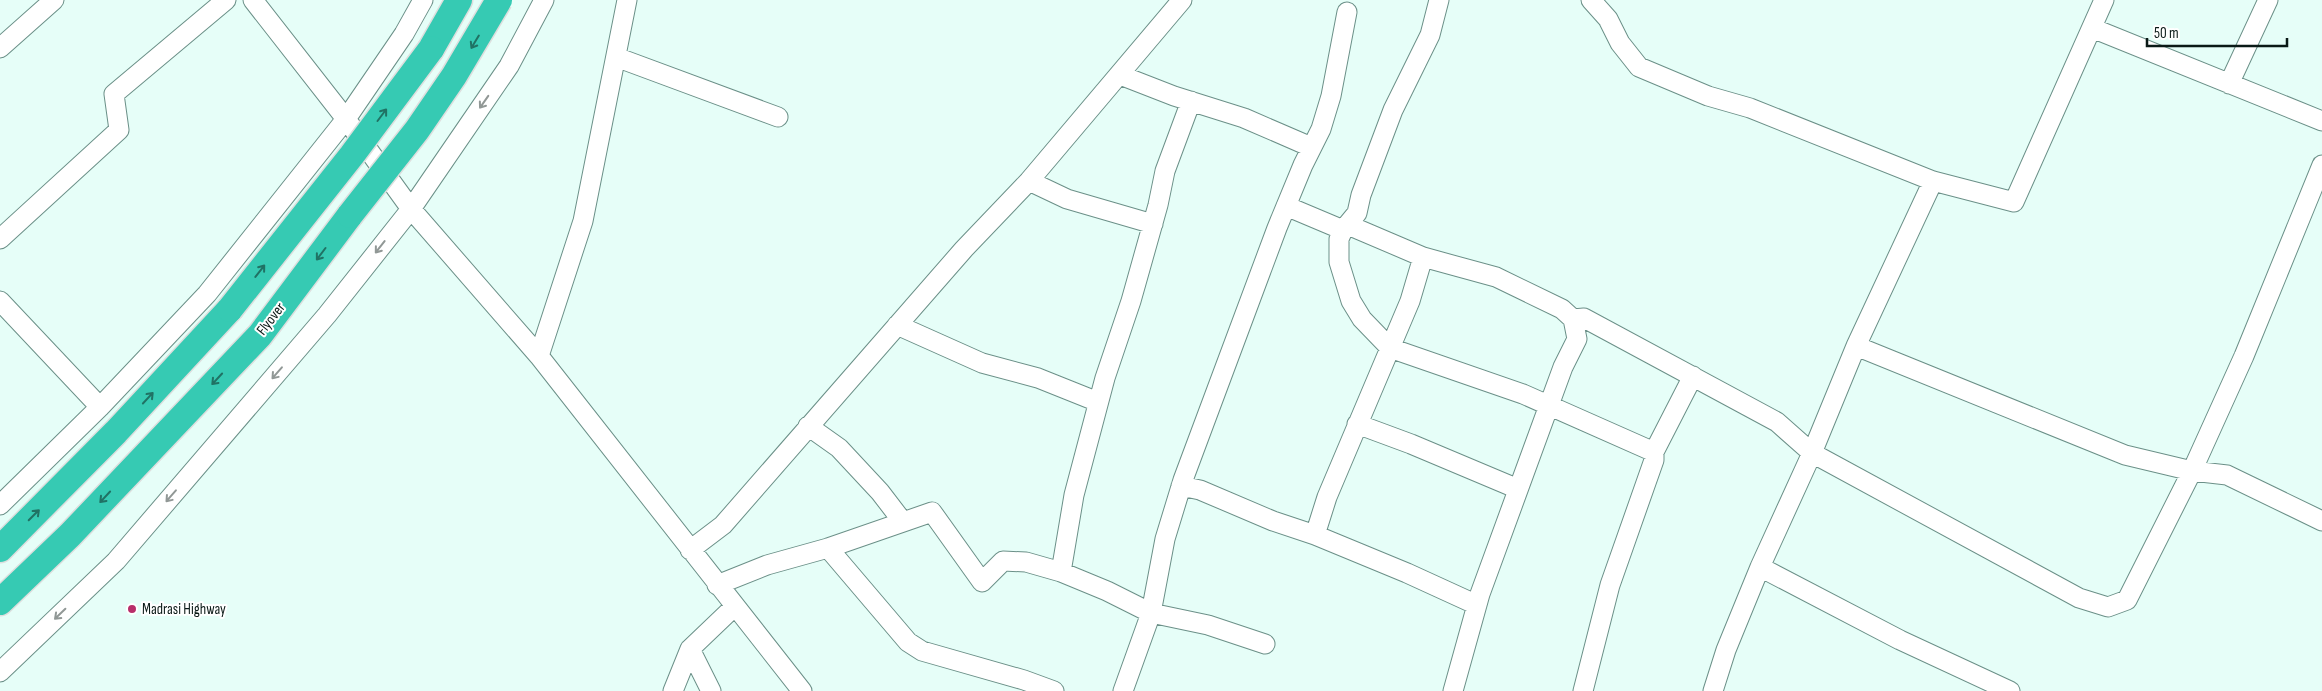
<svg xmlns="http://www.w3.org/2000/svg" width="2322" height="691" font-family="'Sofia Sans Condensed',sans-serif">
  <rect width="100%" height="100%" fill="#e6fef8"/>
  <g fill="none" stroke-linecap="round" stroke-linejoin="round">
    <g stroke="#6b9088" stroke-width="21">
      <path id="minor" d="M253,0L346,119L411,209L539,356L802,691
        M1439,0L1430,35L1393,110L1361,195L1357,213L1343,230L1339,239V262L1351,301L1362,319L1390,348L1523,394L1654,452
        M1591,0L1608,19L1620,43L1639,67L1708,96L1750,108L1933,181L2014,202L2104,0
        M2092,28L2322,121
        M0,48L54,0
        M616,57L778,117
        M1120,75L1174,96L1244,118L1311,147
        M2229,84L2268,0
        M1029,181L1067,199L1153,224
        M1286,206L1343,230
        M1348,225L1423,257L1496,277L1562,309L1573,319L1577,339L1563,367L1480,594L1453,691
        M0,239L119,130L114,94L226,0
        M0,301L100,407
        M1573,319L1584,318L1777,422L1812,453L2079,598L2108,607L2127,600L2192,471L2244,356L2322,165
        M897,325L982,363L1038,378L1098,402
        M1856,346L2125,455L2192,471L2227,475L2322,521
        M539,356L583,221L627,0
        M1357,424L1411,444L1518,489
        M808,426L839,448L880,492L903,522
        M1181,486L1200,490L1273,521L1315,535L1407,573L1477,605
        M0,505L100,407L207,294L346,119L404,34L423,0
        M1315,535L1327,497L1410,301L1423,257
        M828,548L908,642L922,651L1024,680L1054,691
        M690,550L723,525L964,249L1029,181L1182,0
        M1760,567L1900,640L2010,691
        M1061,572L1074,495L1105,378L1131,301L1158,205L1165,171L1191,101
        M717,585L767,565L828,548L932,512L982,582L1003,561L1026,562L1061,572L1107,591L1151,613L1208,625L1265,644
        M690,649L711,691
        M0,672L116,561L327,315L411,209L509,66L544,0
        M673,691L690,649L735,606
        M1123,691L1151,613L1165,539L1183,480L1277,228L1303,165L1321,129L1331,96L1347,12
        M1583,691L1610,585L1654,460V452L1693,376
        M1713,691L1726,650L1760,567L1812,453L1856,346L1933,181"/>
    </g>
    <g stroke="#dddfde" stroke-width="29">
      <path id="highway" d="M431,49L459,0
        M0,549L116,432L230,309
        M0,602L70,535L260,335L350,215"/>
    </g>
    <use href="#minor" stroke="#fff" stroke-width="19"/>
    <use href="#highway" stroke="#36cab3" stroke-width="26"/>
    <g stroke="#dddfde" stroke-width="29" stroke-linecap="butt">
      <path id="highway-bridge" d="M350,215L417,130L454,76L499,0
        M230,309L352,155L431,49"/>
    </g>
    <use href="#highway-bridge" stroke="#36cab3" stroke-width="26"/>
  </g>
  <defs><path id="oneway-shaft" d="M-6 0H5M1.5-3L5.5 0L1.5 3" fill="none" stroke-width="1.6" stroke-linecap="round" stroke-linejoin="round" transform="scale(1.25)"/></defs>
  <g stroke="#207264">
    <use href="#oneway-shaft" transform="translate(475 42) rotate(121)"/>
    <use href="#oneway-shaft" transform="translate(382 115) rotate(-53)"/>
    <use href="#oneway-shaft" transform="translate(321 254) rotate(127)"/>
    <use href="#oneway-shaft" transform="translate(260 271) rotate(-52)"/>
    <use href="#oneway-shaft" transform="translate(217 379) rotate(133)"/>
    <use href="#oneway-shaft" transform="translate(148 398) rotate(-47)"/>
    <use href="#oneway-shaft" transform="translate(105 497) rotate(133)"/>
    <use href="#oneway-shaft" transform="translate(34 515) rotate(-45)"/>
  </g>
  <g stroke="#919896">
    <use href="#oneway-shaft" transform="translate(484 102) rotate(125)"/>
    <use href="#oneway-shaft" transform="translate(380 247) rotate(128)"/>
    <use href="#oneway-shaft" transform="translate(277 373) rotate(131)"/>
    <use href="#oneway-shaft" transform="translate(171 496) rotate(131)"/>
    <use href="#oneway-shaft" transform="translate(60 614) rotate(136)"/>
  </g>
  <circle fill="#b82e6a" stroke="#fff" stroke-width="2" cx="132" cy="609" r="5"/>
  <g text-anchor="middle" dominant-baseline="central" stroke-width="4" stroke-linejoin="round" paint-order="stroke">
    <g font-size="15" fill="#0a1916" stroke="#fff">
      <text transform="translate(271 319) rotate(-52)">Flyover</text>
    </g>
    <g font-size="15" fill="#0a1916" stroke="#fff" text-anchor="start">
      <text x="142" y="609">Madrasi Highway</text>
    </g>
  </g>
  <path d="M2147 38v8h140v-8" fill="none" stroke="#0a1916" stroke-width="2.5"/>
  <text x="2154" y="38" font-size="15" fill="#0a1916" stroke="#ffffff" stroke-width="4" paint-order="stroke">50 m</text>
</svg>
